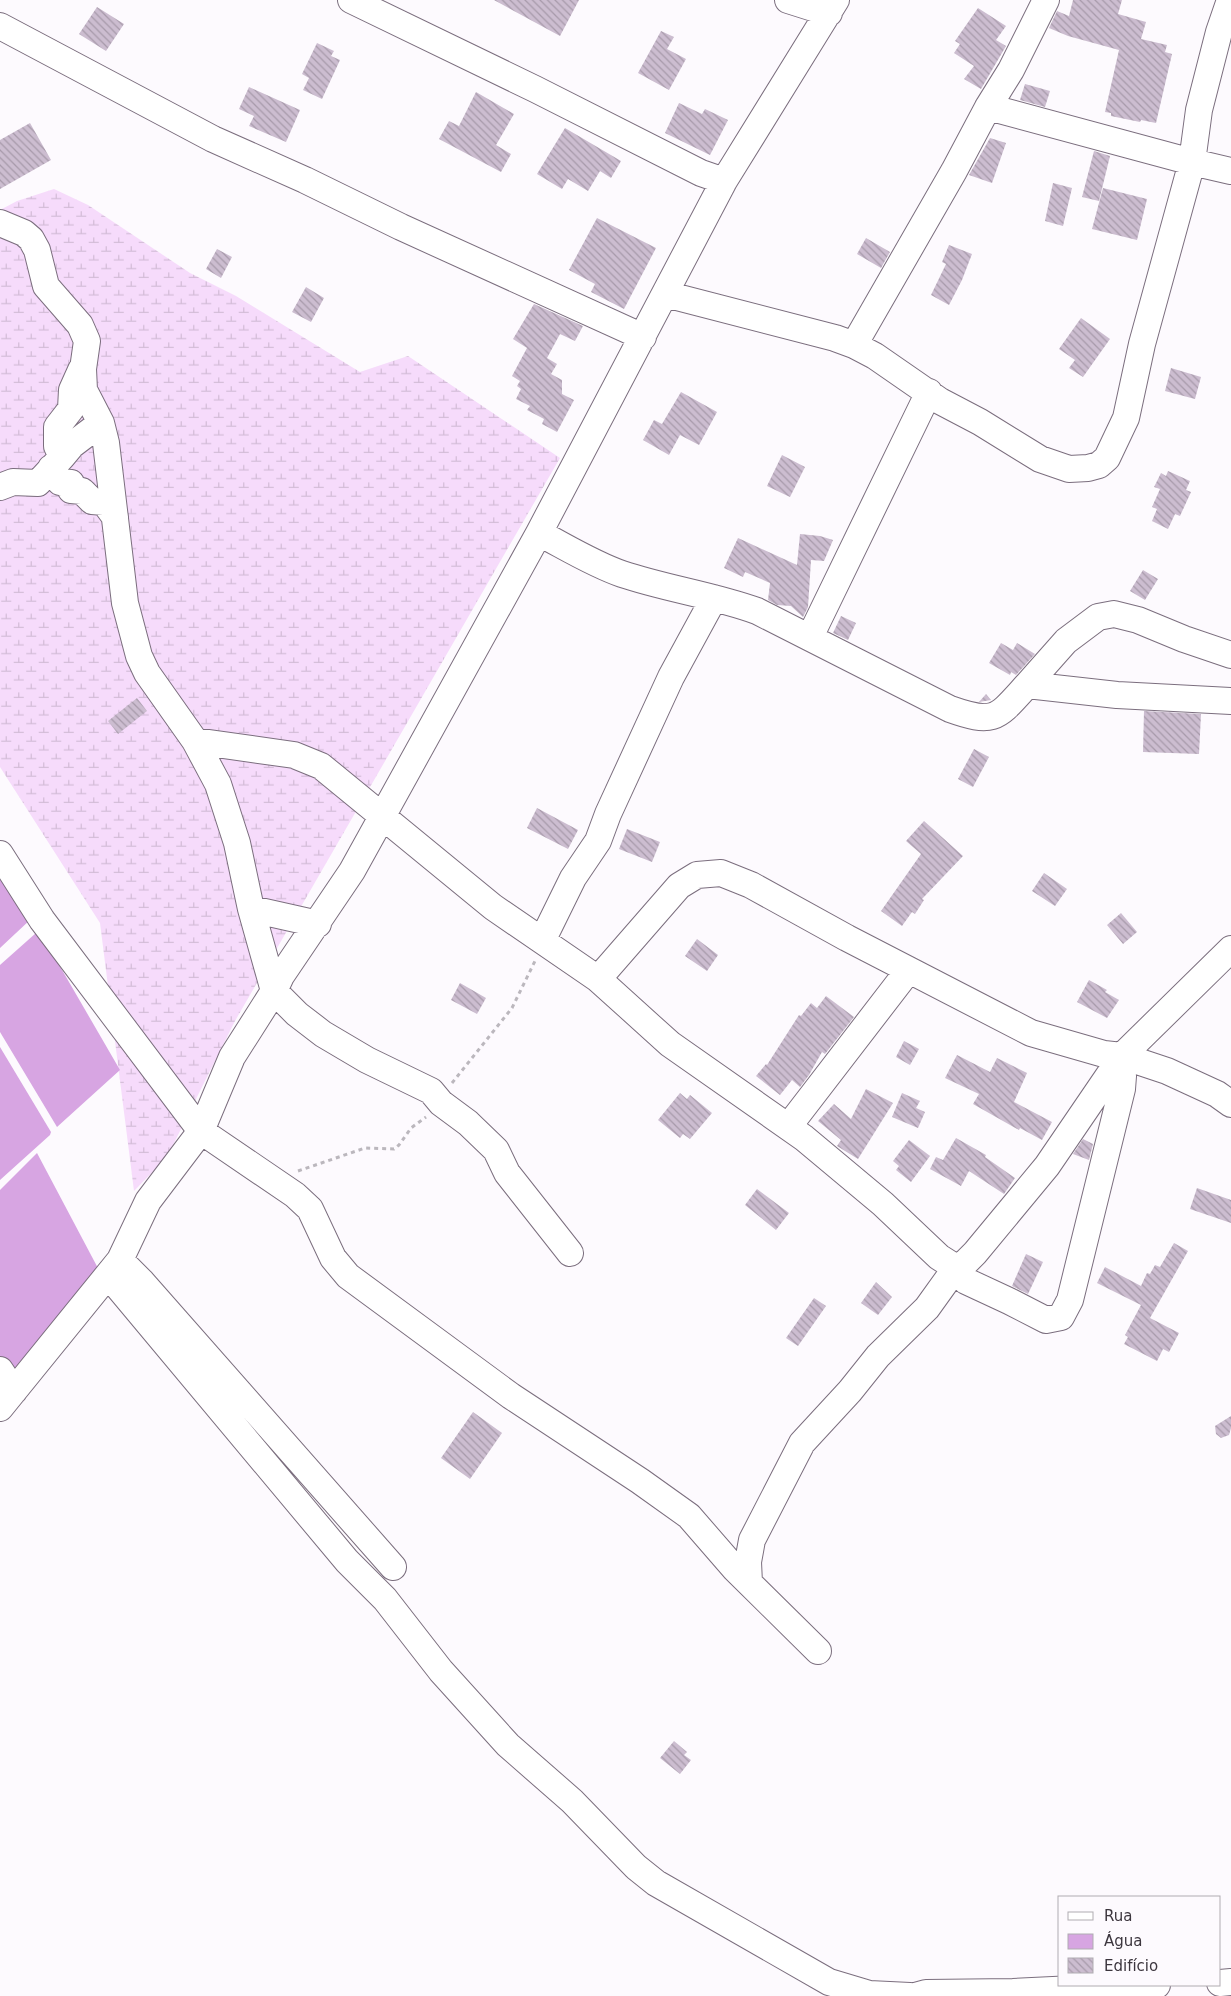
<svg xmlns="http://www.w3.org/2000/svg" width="1231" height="1996" font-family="'DejaVu Sans',sans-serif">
  <defs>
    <pattern id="wetland-marsh" width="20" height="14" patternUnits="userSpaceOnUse" patternTransform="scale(1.25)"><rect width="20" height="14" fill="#f6dbfb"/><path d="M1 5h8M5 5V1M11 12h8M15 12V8" fill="none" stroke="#d4bdd8"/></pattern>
    <pattern id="building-back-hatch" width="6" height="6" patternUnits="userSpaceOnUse" patternTransform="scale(1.25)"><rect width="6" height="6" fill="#ccbdd0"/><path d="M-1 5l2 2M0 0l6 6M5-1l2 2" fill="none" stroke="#a79aaa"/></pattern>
  </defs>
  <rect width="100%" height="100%" fill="#fdfafe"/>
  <path fill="url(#wetland-marsh)" d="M54,189L88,205L190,273L236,296L360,372L408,356L560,458L235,1021L167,1157L134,1191L100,923L0,767V210L17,201Z"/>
  <path fill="#d7a5e2" d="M0,868L31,919L0,948Z
    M40,932L120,1070L57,1127L0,1032V965L36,933Z
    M0,1047L51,1132L50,1135L0,1180Z
    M37,1153L100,1272L0,1388V1190Z"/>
  <path fill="url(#building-back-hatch)" d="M494,0H579L560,36Z
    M1073,0H1122L1118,14L1146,22L1141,39L1167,45L1165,52L1172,54L1156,123L1141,120L1140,122L1111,116V113L1105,112L1119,50L1068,36L1049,28L1057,11L1069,16Z
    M97,7L124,24L106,51L79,34Z
    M978,8L1006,26L996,40L1006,46L981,89L964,79L974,66L954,53L960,44L955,41Z
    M661,31L674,37L667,49L686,59L669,90L638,73Z
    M317,43L334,51L331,56L340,60L322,99L303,90L309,78L302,74Z
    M1025,84L1050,91L1045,107L1020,100Z
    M249,87L300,110L286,142L249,126L254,116L239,109Z
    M476,92L514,114L496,145L511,154L501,172L439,139L449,121L459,126Z
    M679,103L702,114L705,109L728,120L710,155L665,133Z
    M30,123L51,160L0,189V140Z
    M565,128L621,161L611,178L600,171L588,191L568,179L562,189L537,174Z
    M990,138L1006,143L992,183L969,175Z
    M1094,151L1110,156L1099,201L1082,197Z
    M1053,183L1072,188L1063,226L1045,221Z
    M1103,188L1147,199L1137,240L1092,229Z
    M597,218L656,248L624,309L591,292L595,284L569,270Z
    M866,238L890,252L881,268L857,254Z
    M949,245L972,254L962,280L949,305L931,295L946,264L942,262Z
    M217,249L232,257L221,278L206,269Z
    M306,287L324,298L311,322L292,312Z
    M534,304L583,326L575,341L560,334L547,358L557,364L551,374L562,380V394L574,400L557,432L542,424L544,419L527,410L530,406L516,399L521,389L517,386L520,381L512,376L527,348L513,339Z
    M1081,318L1110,339L1083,377L1069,368L1075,360L1059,349Z
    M1171,368L1201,377L1195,399L1165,391Z
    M681,392L717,412L699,445L680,435L669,455L643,440L654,420L662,424Z
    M782,455L805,467L790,497L767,486Z
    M1168,471L1190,481L1186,490L1191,492L1180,516L1175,514L1168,529L1152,521L1157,509L1152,507L1160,489L1154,487L1161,473L1166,476Z
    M800,534L820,536L833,540L824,561L811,560L808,607L803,617L791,606L777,605L768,600L770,583L745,572L743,577L724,568L738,538L797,565Z
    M1143,570L1158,579L1145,600L1130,591Z
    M841,616L856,623L848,640L833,633Z
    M1001,643L1013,650L1017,643L1035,654L1016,675L1011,672L1010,675L989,663Z
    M986,694L991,700L979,702Z
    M137,698L147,711L118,734L108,721Z
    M1144,711L1201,714L1199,754L1143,752Z
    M974,749L989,757L973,787L958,779Z
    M537,808L578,830L568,849L527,828Z
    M924,821L963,856L922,899L924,900L915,914L912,912L902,926L881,911L921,854L906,841Z
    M627,829L660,842L652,862L619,849Z
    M1044,873L1067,889L1055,906L1032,891Z
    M1121,913L1137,932L1123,944L1107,925Z
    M697,939L718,955L707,971L685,956Z
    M1089,980L1107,990L1105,992L1119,1000L1107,1018L1077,1002Z
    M460,983L486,998L477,1014L451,1000Z
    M826,996L854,1017L825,1054L822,1052L809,1075L800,1087L792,1080L780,1095L756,1076L766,1064L767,1065L799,1015L801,1016L811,1003L817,1008Z
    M904,1041L919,1049L910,1065L896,1057Z
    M957,1055L990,1072L997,1058L1027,1073L1014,1102L1052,1122L1042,1140L1020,1128L1019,1130L973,1104L979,1094L945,1078Z
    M866,1089L893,1103L858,1159L837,1146L841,1140L818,1121L834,1104L851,1119Z
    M680,1093L687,1099L690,1095L712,1113L690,1139L683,1134L680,1138L658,1120Z
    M902,1093L920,1101L916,1108L925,1112L918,1128L892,1117Z
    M956,1138L986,1155L985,1157L1015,1178L1004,1194L969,1171L961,1186L930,1169L936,1157L943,1160Z
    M1083,1139L1093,1144L1089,1160L1073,1154Z
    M909,1140L930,1156L911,1182L896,1170L899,1166L893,1161Z
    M1197,1188L1231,1200V1223L1190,1209Z
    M757,1189L789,1213L776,1230L745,1205Z
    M1174,1243L1188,1251L1150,1318L1179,1333L1169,1352L1163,1349L1157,1361L1124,1344L1128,1337L1125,1335L1141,1305L1097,1283L1105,1267L1141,1286L1147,1273L1150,1274L1155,1265L1160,1267Z
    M1026,1254L1043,1262L1028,1294L1012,1286Z
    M876,1282L892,1297L878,1315L861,1303Z
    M814,1298L826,1306L798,1346L786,1338Z
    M473,1412L502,1433L470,1479L441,1458Z
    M1231,1416V1428L1229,1435L1221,1438L1216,1434L1215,1426Z
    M674,1741L687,1752L684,1755L691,1760L680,1774L660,1758Z"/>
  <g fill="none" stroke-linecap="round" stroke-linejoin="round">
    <g stroke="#7b6e7e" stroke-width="28">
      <path id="minor" d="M351,0L535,89L701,173L724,181
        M788,0L829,13
        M0,26L213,139L305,180L401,227L643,337
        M988,107L1192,162L1231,171
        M0,223L24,233L31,239L37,250L46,286L80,325L87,341L83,369L84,390L101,423L106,443L125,603L139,656L147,673L195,741L218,784L237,843L251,909L318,924
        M665,294L835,338L854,345L875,356L940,401L980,422L1040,459L1069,469L1088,468L1099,465L1107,458L1126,418L1142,344L1192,162L1199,110L1219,32L1230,0
        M854,345L954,171L988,107L1011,70L1046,0
        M62,457L72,445L101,423
        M51,468L60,482L71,483V490L82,491L92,501L104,502L115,517
        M0,487L13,482L38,483L62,457L57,446V427L71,409L72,390L81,370
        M539,533C566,547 593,564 622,574C667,589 713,595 757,611L950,709C995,725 997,718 1027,685L1117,695L1231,701
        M810,637L929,392
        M1027,685L1066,641L1098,617L1114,614L1138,620L1184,639L1231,655
        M195,741L294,755L321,766L493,907L598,979L670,1044L804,1138L883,1204L939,1257L950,1264L966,1281L1009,1301L1046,1320L1061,1317L1070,1300L1122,1089L1123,1076L1119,1063
        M0,854L42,920L201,1131L295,1195L310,1209L333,1258L348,1276L511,1396L640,1481L689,1516L735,1569L818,1651
        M251,909L274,991L297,1014L323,1034L367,1060L431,1091L441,1103L468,1123L496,1150L507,1173L570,1253
        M543,939L573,878L598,841L608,814L671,677L714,598
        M598,979L679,886L697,875L721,873L751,885L847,938L1031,1033L1104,1054L1122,1056L1167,1071L1217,1094L1231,1104
        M788,1127L908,971
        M120,1260L142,1282L393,1567
        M108,1275L347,1561L385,1599L441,1671L508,1745L572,1801L636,1867L656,1883L829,1982L869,1994L910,1996
        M0,1370L14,1391
        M0,1408L120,1260L148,1201L201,1131L232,1057L274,991L281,976L352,871L539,533L724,181L836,0
        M749,1583L748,1562L752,1540L802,1443L850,1391L878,1356L927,1308L955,1269L966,1262L975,1253L1047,1166L1122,1056L1231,949
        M1220,1983L1231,1982
        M915,1996L926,1993L1013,1992L1157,1985"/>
    </g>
    <path stroke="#bbb7bd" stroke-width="3" stroke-dasharray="4 4" stroke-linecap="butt" d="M452,1083L512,1008L535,961
      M298,1171L365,1148L394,1149L399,1145L411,1128L426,1117"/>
    <use href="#minor" stroke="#fff" stroke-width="26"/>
  </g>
  <rect x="1058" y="1896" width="162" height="90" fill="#fdfafe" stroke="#b0acb1"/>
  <rect x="1068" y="1912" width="25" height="8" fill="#ffffff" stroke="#b0acb1"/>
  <text x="1104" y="1921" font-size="15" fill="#3c363e">Rua</text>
  <rect x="1068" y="1934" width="25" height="15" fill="#d7a5e2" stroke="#b0acb1"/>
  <text x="1104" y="1946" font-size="15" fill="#3c363e">Água</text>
  <rect x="1068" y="1958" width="25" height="15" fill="url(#building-back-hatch)" stroke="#b0acb1"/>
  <text x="1104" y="1971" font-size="15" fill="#3c363e">Edifício</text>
</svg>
